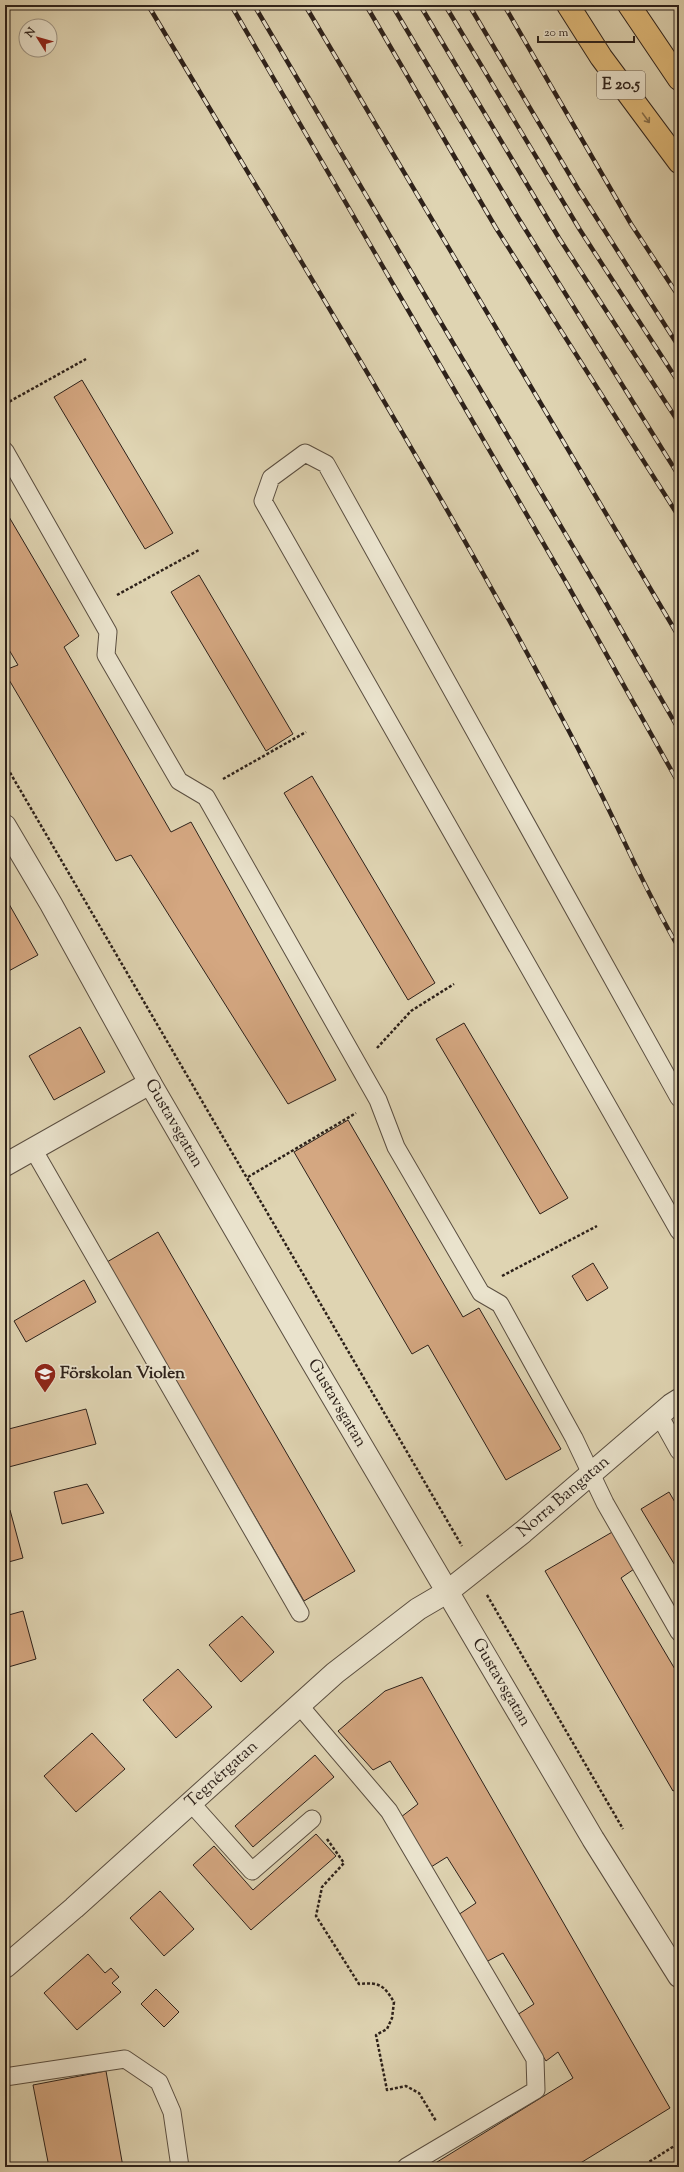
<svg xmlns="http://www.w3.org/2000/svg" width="684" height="2172" font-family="'Sorts Mill Goudy',serif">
  <rect width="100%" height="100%" fill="#dfd4b2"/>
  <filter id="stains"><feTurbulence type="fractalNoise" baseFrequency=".005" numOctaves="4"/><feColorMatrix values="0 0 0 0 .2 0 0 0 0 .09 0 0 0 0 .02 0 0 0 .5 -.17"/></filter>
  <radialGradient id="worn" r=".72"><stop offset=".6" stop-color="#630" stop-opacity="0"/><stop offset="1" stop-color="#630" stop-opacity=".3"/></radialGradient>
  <path fill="#d4a781" stroke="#2d211a" d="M82,380L173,533L145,549L54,397Z
    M5,510L79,636L64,647L171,832L191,822L336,1080L288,1104L131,855L116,861L5,673V670L18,665L5,643Z
    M199,575L293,734L266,751L171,592Z
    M312,776L435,983L408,1000L284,793Z
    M5,897L38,955L5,973Z
    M464,1023L568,1198L540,1214L436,1039Z
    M80,1027L105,1072L54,1100L29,1056Z
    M348,1120L463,1317L479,1308L561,1449L506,1480L428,1345L412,1354L294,1152Z
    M158,1232L355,1571L304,1601L107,1262Z
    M593,1263L608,1288L587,1301L572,1276Z
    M84,1280L96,1302L26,1342L14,1321Z
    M86,1409L96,1444L5,1468V1430Z
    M87,1484L104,1513L62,1524L54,1492Z
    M669,1492L679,1509V1572L641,1509Z
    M10,1510L23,1558L5,1563V1511Z
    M614,1531L637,1567L621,1578L679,1676V1788L673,1791L545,1571Z
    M23,1611L36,1659L5,1668V1616Z
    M242,1616L274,1652L241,1682L209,1645Z
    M178,1669L212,1707L176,1738L143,1700Z
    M422,1677L670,2108L574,2167H429L573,2078L558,2052L546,2061L517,2015L534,2004L503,1953L486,1962L458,1915L476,1903L447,1857L431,1867L401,1817L418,1804L390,1761L373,1770L338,1731L385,1691Z
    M92,1733L125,1769L76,1812L44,1776Z
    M315,1755L334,1777L253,1847L235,1826Z
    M316,1834L336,1856L251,1930L193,1865L214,1846L253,1890Z
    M160,1891L194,1929L164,1956L130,1918Z
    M88,1954L105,1973L111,1968L119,1977L112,1983L121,1992L77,2030L44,1993Z
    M156,1989L179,2012L164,2027L141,2004Z
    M106,2071L123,2167H49L33,2085Z"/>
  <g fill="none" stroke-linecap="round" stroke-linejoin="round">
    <g stroke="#5a4e40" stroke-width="19">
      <path id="service" d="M5,451L108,632L106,655L179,781L206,797L378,1100L396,1147L481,1293L500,1304L574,1438L605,1503L679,1632
        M679,1098L326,464L305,453L271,478L263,501L679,1231
        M33,1149L300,1613
        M659,1415L679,1451
        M299,1705L389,1811L535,2059L536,2090L406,2167
        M191,1803L252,1871L312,1819
        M5,2077L125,2059L159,2082L172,2112L180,2167"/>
    </g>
    <g stroke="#5a4e40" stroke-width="24">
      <g id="minor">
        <path id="s1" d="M5,826L51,904L150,1083L308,1355L593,1839L679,1976"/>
        <path d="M5,1165L150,1083"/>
        <path id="s2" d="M5,1967L74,1908L335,1673L418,1609L447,1592L523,1532L671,1405L679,1400"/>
      </g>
    </g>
    <g stroke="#2d211a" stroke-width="24">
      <path id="primary" d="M568,5L601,57L679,162
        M629,5L679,79"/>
    </g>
    <path stroke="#2d211a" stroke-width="2.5" stroke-dasharray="3 2" stroke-linecap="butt" d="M5,404L86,359
      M117,595L199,550
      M5,764L462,1546
      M223,779L306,732
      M377,1048L411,1011L454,984
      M248,1177L356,1113
      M502,1276L597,1226
      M487,1595L623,1829
      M327,1839L344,1863L322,1887L316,1916L359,1984C379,1982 384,1985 394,2002L392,2018L387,2029L376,2035L387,2090L406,2086L419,2093L436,2121
      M641,2167L679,2143"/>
    <use href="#service" stroke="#eae3cd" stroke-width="17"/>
    <use href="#minor" stroke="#eae3cd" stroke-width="22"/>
    <use href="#primary" stroke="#e0ba79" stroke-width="22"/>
    <g stroke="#2d211a" stroke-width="4.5">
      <path id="rail" d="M148,5C269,209 394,412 509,620C543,682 577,744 608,808C631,855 652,903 679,948
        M231,5L567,584L679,784
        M254,5L602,596L679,730
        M305,5L679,637
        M366,5L496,228L679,517
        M392,5L517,216L679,476
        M420,5L559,238L679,423
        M445,5L580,230L679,383
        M469,5L578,189L679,347
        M504,5L631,224L679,297"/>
    </g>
    <use href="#rail" stroke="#eae3cd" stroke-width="3" stroke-dasharray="9" stroke-linecap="butt"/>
  </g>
  <defs><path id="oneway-shaft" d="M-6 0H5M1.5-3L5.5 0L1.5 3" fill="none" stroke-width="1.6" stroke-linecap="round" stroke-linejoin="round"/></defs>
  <use stroke="#866e4a" href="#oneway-shaft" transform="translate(646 118) rotate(54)"/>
  <defs>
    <g id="school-pin" transform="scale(1.15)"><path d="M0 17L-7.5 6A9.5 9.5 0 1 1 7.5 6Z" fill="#8f2418" stroke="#eae3cd"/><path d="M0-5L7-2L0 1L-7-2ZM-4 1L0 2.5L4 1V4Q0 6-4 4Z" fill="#fff"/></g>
  </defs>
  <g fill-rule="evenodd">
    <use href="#school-pin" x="45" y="1374"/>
  </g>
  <g text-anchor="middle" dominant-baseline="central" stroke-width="3.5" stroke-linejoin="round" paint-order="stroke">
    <rect fill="#eae3cd" stroke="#665b50" stroke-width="1" x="597" y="71" width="48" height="28" rx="3"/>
    <g font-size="16" font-weight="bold" fill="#2d211a">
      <text x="621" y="85">E 20.5</text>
    </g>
    <g font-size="17" fill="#2d211a" stroke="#eae3cd">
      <text stroke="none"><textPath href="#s1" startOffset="342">Gustavsgatan</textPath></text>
      <text stroke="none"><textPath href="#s1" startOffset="666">Gustavsgatan</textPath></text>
      <text stroke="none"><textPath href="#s2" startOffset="731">Norra Bangatan</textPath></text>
      <text stroke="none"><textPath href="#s1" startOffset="990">Gustavsgatan</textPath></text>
      <text stroke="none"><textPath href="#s2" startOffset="290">Tegnérgatan</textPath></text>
    </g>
    <g font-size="17" font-weight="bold" fill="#2d211a" stroke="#eae3cd" text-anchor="start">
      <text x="60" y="1374">Förskolan Violen</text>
    </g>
  </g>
  <rect width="684" height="2172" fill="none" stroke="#dfd4b2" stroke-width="20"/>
  <rect x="6" y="6" width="672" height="2160" fill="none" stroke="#2d211a" stroke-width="2"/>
  <rect x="10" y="10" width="664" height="2152" fill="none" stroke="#2d211a"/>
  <g transform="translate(38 38) rotate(307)"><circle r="19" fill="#eae3cd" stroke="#9e9585"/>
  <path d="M0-3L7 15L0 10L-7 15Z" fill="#8f2418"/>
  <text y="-6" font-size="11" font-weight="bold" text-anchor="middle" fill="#2d211a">N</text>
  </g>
  <path d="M538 36v6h96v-6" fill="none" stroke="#2d211a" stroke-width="2"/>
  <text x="544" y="36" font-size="12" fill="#2d211a" stroke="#eae3cd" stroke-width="3" paint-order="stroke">20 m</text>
  <rect width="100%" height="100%" filter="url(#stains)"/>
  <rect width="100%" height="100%" fill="url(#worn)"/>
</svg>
